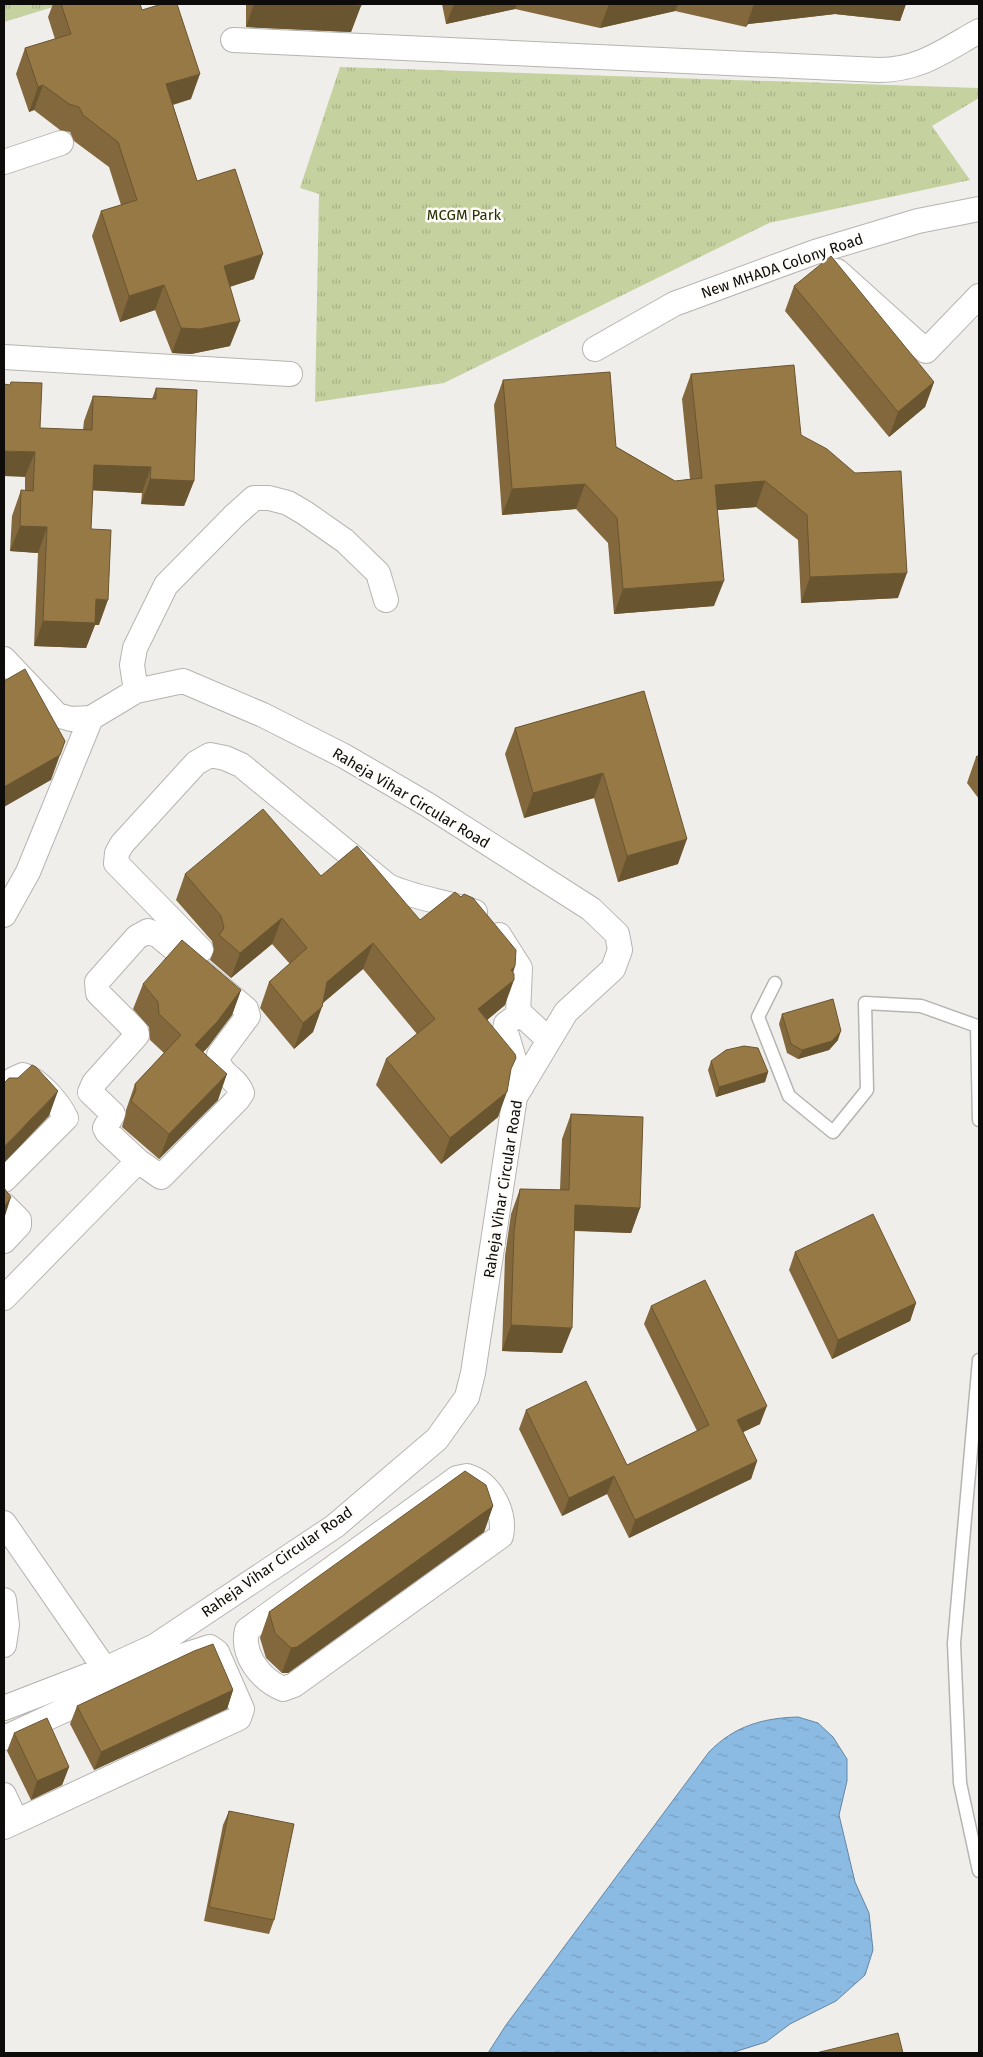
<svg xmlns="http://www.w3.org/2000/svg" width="983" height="2057" font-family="'Fira Sans',sans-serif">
  <defs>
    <pattern id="grass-tufts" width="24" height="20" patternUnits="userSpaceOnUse" patternTransform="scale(1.25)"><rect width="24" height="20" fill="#c5d19f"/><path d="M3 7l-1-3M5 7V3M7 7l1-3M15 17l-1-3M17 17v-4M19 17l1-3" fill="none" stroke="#a8b288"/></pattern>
    <pattern id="water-ripples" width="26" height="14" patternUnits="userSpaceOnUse" patternTransform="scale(1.25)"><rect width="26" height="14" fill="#8bbae3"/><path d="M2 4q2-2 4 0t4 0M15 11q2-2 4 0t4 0" fill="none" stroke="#779fc1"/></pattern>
  </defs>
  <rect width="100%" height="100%" fill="#f0eeeb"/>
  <path fill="url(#grass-tufts)" d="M4,4H63L4,22Z
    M340,67L979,88V98L932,126L970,180L769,223L444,383L315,402L319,194L300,188Z"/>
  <path fill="url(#water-ripples)" stroke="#6586a2" d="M798,1717L818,1723L833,1737L847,1759V1781L839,1815L855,1882L869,1913L873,1950L865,1975L836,2001L790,2024L766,2042L731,2053H488L506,2025L709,1752C734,1726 763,1718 798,1717Z"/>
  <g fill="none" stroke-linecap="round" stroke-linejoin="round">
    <g stroke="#b6b4b1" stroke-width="15">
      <path id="lane" d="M775,983L758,1017L789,1096L833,1132L867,1090L865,1003L921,1006L977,1026L979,1120
        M979,1360L954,1643L960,1783L979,1871"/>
    </g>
    <g stroke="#b6b4b1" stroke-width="26">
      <path id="street" d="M233,40L879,70C920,70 945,50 979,31
        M4,162L61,143
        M837,271L926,351L979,296
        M595,349L674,304L815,252L918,221L979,209
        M4,357L290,374
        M4,659L57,715L71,719L91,718L136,691L183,681L263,715L344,756L428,805L591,909L617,934L620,950L613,969L566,1012L515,1097L473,1373L467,1397L437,1439L335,1526L155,1646L105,1669L4,1708
        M136,691L132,665L135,648L166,585L234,516L254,498H269L288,503L305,513L345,541L378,573L386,600
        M4,915L28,872L91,718
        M499,935L520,968L518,1015
        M201,950L116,863L117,853L122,844L196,763L210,755L225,758L241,765L388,886C416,899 446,901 475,912
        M522,1086L505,1029L506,1024L518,1015H522L549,1040
        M4,1090L14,1079L23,1075C38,1079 59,1103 66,1118L4,1180
        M4,1205L19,1220V1225L4,1241
        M4,1298L138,1161L107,1132L105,1128L113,1114L90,1092L94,1083L137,1035L136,1031L98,993L97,982L137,937L148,931L159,936L246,1009L248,1016L219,1055C215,1073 237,1077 242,1093L238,1099L161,1177L138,1161
        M467,1476C491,1483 506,1513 501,1536L294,1685L283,1689C261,1680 241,1655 247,1630L457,1478Z
        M4,1523L105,1669
        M4,1600L7,1625L4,1645
        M4,1738L182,1656L210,1647L217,1652L242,1709L239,1718L4,1827
        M4,1795L16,1821"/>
    </g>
    <use href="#lane" stroke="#fff" stroke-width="12"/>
    <use href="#street" stroke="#fff" stroke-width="24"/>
  </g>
  <path fill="#82683c" d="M53,4H140L142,10L191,99L173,105L197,181L254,279L230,287V346L191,354L172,353L155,310L120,322L92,236L101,211L121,205L109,167L74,141L70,132L60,130L34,110L29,112L16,74L25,48L55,39L48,17Z
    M246,4H361L351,32L246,27Z
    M442,4H906L900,21L835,14L748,24L746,27L675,11L600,28L515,9L446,24Z
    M794,286L934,382L925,407L889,437L785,311Z
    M691,374L801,435L898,598L801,603L798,540L756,507L718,510L714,606L614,614L608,543L576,509L502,515L494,405L503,380L675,481L690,479L682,399Z
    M11,382L40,428L83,430L84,421L93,396L152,399L156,388L194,481L184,506L141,504L142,493L93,490L91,529L99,625H95L86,648L34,646L38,553L10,551L12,516L21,490L25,491V477L10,385Z
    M644,691L678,864L618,882L594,798L524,818L505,754L515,728Z
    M979,755V799L967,783L976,757Z
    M185,874L321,876L420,920L515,966L505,1005L487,1020L510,1076L498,1117L441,1164L376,1085L386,1059L417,1034L363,969L323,1003L313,1032L294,1049L260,1008L269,982L290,964L272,944L231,978L210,960L214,950L212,941L176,900Z
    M143,984L241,990L232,1015L208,1047L203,1052L218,1100L159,1159L122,1127L126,1113V1110L135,1084L164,1053L150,1040L149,1027L133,1009Z
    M782,1014L838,1040L829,1050L798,1059L787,1053L779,1024Z
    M711,1061L768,1072L765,1082L716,1097L708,1070Z
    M571,1114L640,1208L631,1233L574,1231L562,1353L502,1351L505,1256L511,1214L520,1189L560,1190L562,1139Z
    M795,1252L916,1303L910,1321L832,1359L789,1270Z
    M651,1306L760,1424L743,1432L757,1461L751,1479L629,1538L607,1494L562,1516L519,1429L526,1410L627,1465L697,1431L644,1324Z
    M493,1506L484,1532L288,1673H282L266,1658L260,1638L269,1612Z
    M233,1690L227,1709L94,1770L70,1724L77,1706Z
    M14,1733L69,1767L62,1785L31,1800L7,1751Z
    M229,1811L274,1920L269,1934L204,1921L223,1825Z"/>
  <path fill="#6a5531" d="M254,4H302L361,6L351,32L246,27Z
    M454,4H517L515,9L446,24Z
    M609,4H678L675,11L600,28Z
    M754,4H906L900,21L835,14L748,24L746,27Z
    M200,74L191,99L157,109L166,84Z
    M43,85L34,110L29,112L38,87Z
    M263,254L254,279L215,291L224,266Z
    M164,285L155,310L120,322L129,296Z
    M240,321L230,346L191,354L172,353L181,328Z
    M934,382L925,407L889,437L898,412Z
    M4,451L35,452L25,477L4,476Z
    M94,465L151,467L142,493L85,490Z
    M150,479L194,481L184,506L141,504Z
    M765,481L756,507L706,511L715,485Z
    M585,484L576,509L502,515L512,489Z
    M20,526L47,527L38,553L10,551Z
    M907,573L898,598L801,603L810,577Z
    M724,581L714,606L614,614L623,589Z
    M96,599L108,600L99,625H95L86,648L34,646L43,621Z
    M65,741L51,780L4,807V787Z
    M603,773L594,798L524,818L533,793Z
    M687,839L678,864L618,882L627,856Z
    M282,918L272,944L231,978L240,953Z
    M373,943L363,969L318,1007L327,982Z
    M515,966L508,984L514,980L505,1005L469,1035L478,1009L511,970Z
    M241,990L232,1015L208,1047L186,1070L195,1045Z
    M322,1007L313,1032L294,1049L303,1023Z
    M841,1031L838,1040L829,1050L798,1059L802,1050Z
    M768,1072L765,1082L716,1097L719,1087Z
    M227,1074L218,1100L159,1159L169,1134Z
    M58,1091L49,1116L4,1163V1147Z
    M507,1092L498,1117L441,1164L450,1138Z
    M11,1197L4,1219V1207Z
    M575,1205L640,1208L631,1233L566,1230Z
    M916,1303L910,1321L832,1359L838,1340Z
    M511,1325L572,1328L562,1353L502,1351Z
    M767,1406L760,1424L731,1438L737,1420Z
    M757,1461L751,1479L629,1538L635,1520Z
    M614,1476L607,1494L562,1516L569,1498Z
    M493,1506L484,1532L288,1673H282L291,1648Z
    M233,1690L227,1709L94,1770L101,1752Z
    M69,1767L62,1785L31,1800L37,1781Z"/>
  <path fill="#977946" stroke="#6a5531" d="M61,4H140L142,10L162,4H177L200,74L166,84L197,181L235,169L263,254L224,266L240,321L200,329L181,328L164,285L129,296L101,211L137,200L118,142L83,115L79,107L69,104L43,85L38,87L25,48L71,34Z
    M302,4H361V6Z
    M831,256L934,382L898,412L794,286Z
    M794,365L801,435L827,449L855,473L901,471L907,573L810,577L807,515L765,481L715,485L724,581L623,589L617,518L585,484L512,489L503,380L610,372L616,447L675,481L702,478L691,374Z
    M11,382L42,383L40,428L92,430L93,396L156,399V388L197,390L194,481L150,479L151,467L94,465L91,529L111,530L108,600L96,599L95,623L43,621L47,527L20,526L21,490L33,491L35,452L4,451V384L10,385Z
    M25,669L65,741L60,755L4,787V681Z
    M644,691L687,839L627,856L603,773L533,793L515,728Z
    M979,755V762L976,757Z
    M263,809L321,876L357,846L420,920L455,892L461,897L464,894L473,898L516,950L515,966L511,970L514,974V980L478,1009L515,1054L516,1058L511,1069L507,1092L450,1138L386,1059L435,1019L373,943L327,982L322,1007L303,1023L269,982L307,948L282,918L240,953L219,935L224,928L221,916L185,874Z
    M182,940L241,990L217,1022L195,1045L227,1074L169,1134L131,1101L136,1090L135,1084L181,1035L159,1014L158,1002L143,984Z
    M833,999L841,1031L832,1041L802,1050L791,1044L782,1014Z
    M744,1046L758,1048L768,1072L719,1087L711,1061L726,1050Z
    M32,1065L36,1067L58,1091L4,1147V1083L9,1078H18Z
    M571,1114L643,1117L640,1208L575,1205L572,1328L511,1325L514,1231L520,1189L569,1190Z
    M4,1188L11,1197L4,1207Z
    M873,1214L916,1303L838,1340L795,1252Z
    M705,1280L767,1406L737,1420L757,1461L635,1520L614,1476L569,1498L526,1410L586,1381L627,1465L709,1425L651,1306Z
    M465,1471L486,1485L493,1506L297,1647L291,1648L275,1633L269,1612Z
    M213,1644L233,1690L101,1752L77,1706L194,1651Z
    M47,1718L69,1767L37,1781L14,1733Z
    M229,1811L294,1824L274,1920L209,1907Z
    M898,2033L903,2053H816Z"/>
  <g text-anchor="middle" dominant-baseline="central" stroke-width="5" stroke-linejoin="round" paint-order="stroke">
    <g font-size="15" fill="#293104" stroke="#fefcf8">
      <text x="464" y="215">MCGM Park</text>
    </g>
    <g font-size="15" fill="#0d0c0b" stroke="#fefcf8">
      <text transform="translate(782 266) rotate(-19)">New MHADA Colony Road</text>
      <text transform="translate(411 798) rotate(31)">Raheja Vihar Circular Road</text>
      <text transform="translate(503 1189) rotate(-81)">Raheja Vihar Circular Road</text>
      <text transform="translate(277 1562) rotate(-35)">Raheja Vihar Circular Road</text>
    </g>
  </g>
  <rect width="983" height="2057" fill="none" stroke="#0d0c0b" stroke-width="10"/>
</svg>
